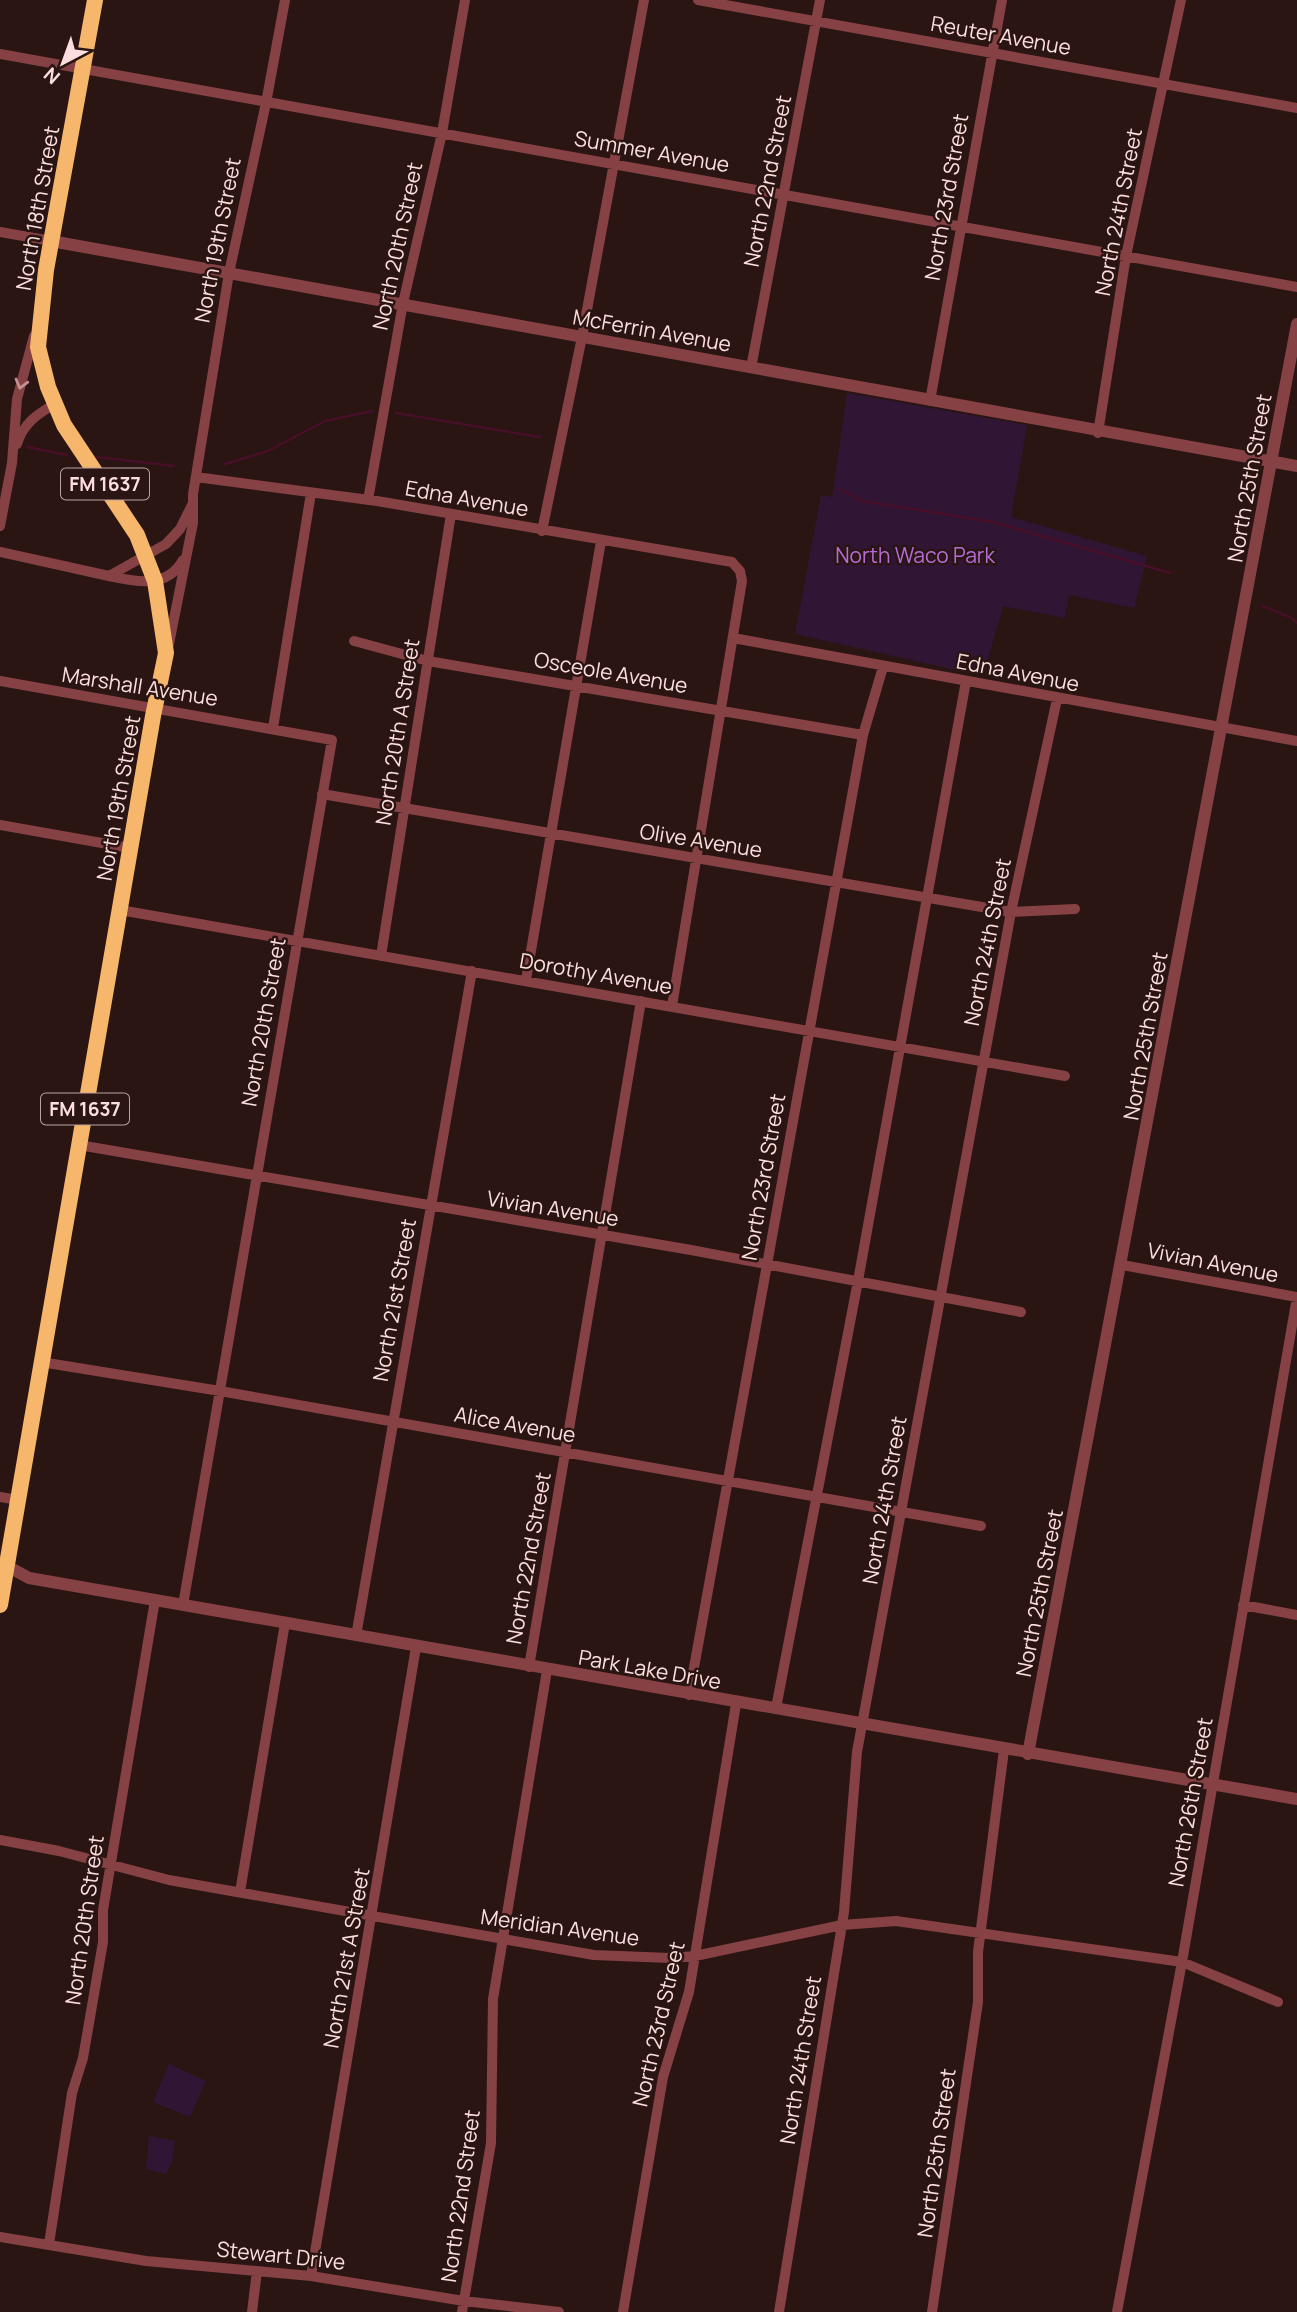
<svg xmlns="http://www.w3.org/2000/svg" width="1297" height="2312" font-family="Manrope,sans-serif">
  <rect width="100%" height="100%" fill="#2a1513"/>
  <path fill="#301634" d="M847,393L1027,425L1011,517L1147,556L1134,608L1069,595L1065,618L1003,606L983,676L795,634L821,495L832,497Z
    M169,2064L206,2081L190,2117L153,2102Z
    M149,2136L175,2141L172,2162L166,2174L146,2169Z"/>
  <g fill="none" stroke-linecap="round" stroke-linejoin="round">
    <path stroke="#470f28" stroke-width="2.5" d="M396,413L540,437
      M27,447L67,455
      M97,457L174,466
      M225,464L268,451L325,421L372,411
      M838,488L862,501L993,522L1170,573
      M1262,606L1290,617L1297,623"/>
    <path stroke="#864144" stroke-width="10" d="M698,0L1297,108
      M0,54L1297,287
      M0,232L51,241
      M751,368L820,0
      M930,401L1002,0
      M1098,433L1126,256L1181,0
      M17,444C23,424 37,414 55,404
      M196,477L377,501L732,562L740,571L742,581L672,1006
      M368,500L403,303L442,133L465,0
      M0,526L12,463L17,399L34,336
      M542,531L582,337L644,0
      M0,552L109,576
      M183,560C167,589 136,582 109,576L166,544L180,529L192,505
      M733,638L1297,741
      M354,641L428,661L863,735
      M169,644L193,523V494L229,273L266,103L285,0
      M0,681L332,740L183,1605
      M273,728L311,493
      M322,794L1011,912L1075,909
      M0,825L130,848
      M120,910L1065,1076
      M381,956L451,514
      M526,980L601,541
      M79,1145L691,1250L1021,1312
      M1122,1265L1297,1297
      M41,1362L220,1391L981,1526
      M0,1497L18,1500
      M1243,1605L1297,1615
      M356,1636L472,971
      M529,1667L641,1001
      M689,1695L863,735L883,667
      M776,1708L858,1281L966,681
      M0,1840L59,1851L169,1880L594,1955L670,1958L695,1956L842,1925L896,1921L1182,1962L1278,2002
      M240,1892L285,1623
      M0,2237L146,2261L311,2276L464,2301L559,2312
      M49,2244L72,2093L83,2058L103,1942V1910L155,1600
      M311,2276L416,1647
      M252,2312L257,2271
      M462,2312L491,2143L493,1999L547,1670
      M623,2312L663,2077L689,1992L736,1704
      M779,2312L844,1912L857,1752L1011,912L1057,699
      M932,2312L978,2002V1952L1004,1750
      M1117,2312L1182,1962L1297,1297"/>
    <path stroke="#864144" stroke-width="12" d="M51,241L1297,466
      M7,1566L29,1578L1297,1799
      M1028,1754L1297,324"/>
    <path stroke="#f6b66b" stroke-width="16" d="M0,1605L153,716L166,653L155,581L137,535L64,425L48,387L38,347L46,270L95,0"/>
  </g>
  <defs><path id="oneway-chevron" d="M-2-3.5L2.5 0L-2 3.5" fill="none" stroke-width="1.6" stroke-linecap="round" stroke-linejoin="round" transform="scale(1.75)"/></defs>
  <use stroke="#c29091" href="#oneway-chevron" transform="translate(21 384) rotate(105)"/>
  <g text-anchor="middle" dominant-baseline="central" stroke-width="5" stroke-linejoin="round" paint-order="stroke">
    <g fill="#2a1513" stroke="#bea2a1" stroke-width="2">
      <rect x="61" y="468.5" width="88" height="31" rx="5"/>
      <rect x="41" y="1093.5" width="88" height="31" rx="5"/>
    </g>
    <g font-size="19" font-weight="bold" fill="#fddede">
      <text x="105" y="484">FM 1637</text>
      <text x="85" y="1109">FM 1637</text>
    </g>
    <g font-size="21" fill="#fddede" stroke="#2a1513">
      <text transform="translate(1001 35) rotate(10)">Reuter Avenue</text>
      <text transform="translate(652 151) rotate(10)">Summer Avenue</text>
      <text transform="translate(767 181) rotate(-79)">North 22nd Street</text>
      <text transform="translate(946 197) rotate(-80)">North 23rd Street</text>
      <text transform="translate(37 208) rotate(-80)">North 18th Street</text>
      <text transform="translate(1118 212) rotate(-79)">North 24th Street</text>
      <text transform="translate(217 240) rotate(-79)">North 19th Street</text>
      <text transform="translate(397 246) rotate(-78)">North 20th Street</text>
      <text transform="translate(652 330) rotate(10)">McFerrin Avenue</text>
      <text transform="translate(1249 478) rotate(-80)">North 25th Street</text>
      <text transform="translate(467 498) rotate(10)">Edna Avenue</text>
      <text transform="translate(611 672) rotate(10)">Osceole Avenue</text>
      <text transform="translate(1018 672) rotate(11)">Edna Avenue</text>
      <text transform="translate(140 686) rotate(9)">Marshall Avenue</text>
      <text transform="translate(397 732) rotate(-81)">North 20th A Street</text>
      <text transform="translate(118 798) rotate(-80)">North 19th Street</text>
      <text transform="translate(701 840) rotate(9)">Olive Avenue</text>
      <text transform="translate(987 942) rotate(-79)">North 24th Street</text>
      <text transform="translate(596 973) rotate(10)">Dorothy Avenue</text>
      <text transform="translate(263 1022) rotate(-80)">North 20th Street</text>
      <text transform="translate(1145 1036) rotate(-80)">North 25th Street</text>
      <text transform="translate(763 1177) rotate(-80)">North 23rd Street</text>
      <text transform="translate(553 1208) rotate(9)">Vivian Avenue</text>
      <text transform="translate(1213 1262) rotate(11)">Vivian Avenue</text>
      <text transform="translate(394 1300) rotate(-80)">North 21st Street</text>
      <text transform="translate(515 1424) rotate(10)">Alice Avenue</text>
      <text transform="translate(884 1500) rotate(-80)">North 24th Street</text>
      <text transform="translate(528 1558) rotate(-80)">North 22nd Street</text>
      <text transform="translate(1039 1593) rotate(-79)">North 25th Street</text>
      <text transform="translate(650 1669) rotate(10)">Park Lake Drive</text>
      <text transform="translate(1190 1802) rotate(-80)">North 26th Street</text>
      <text transform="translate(84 1920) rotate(-82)">North 20th Street</text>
      <text transform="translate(560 1927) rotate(8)">Meridian Avenue</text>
      <text transform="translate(346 1958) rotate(-80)">North 21st A Street</text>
      <text transform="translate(658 2024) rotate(-77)">North 23rd Street</text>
      <text transform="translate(800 2060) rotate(-81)">North 24th Street</text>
      <text transform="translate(936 2153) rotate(-82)">North 25th Street</text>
      <text transform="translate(460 2196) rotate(-82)">North 22nd Street</text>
      <text transform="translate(281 2255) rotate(6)">Stewart Drive</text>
    </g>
    <g font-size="21" fill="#b56cda" stroke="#2a1513">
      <text x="915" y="555">North Waco Park</text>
    </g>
  </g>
  <g transform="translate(63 63) rotate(221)" stroke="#2a1513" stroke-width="5" paint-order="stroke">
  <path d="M0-5L12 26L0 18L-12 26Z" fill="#fddede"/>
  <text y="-10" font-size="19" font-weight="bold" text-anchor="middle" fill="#fddede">N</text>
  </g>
</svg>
